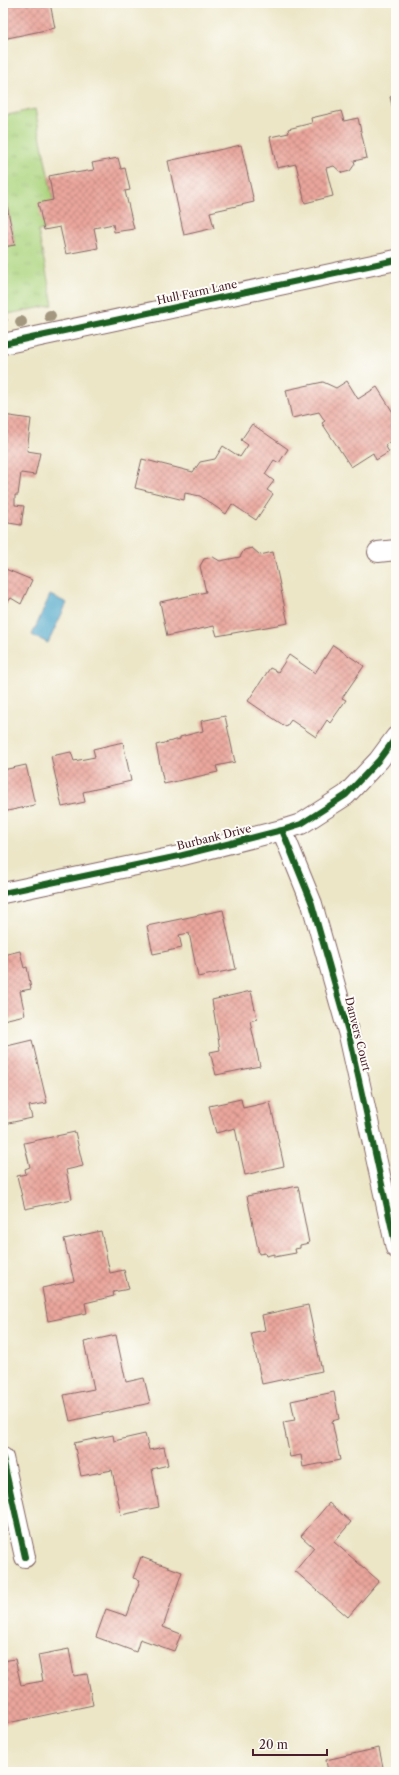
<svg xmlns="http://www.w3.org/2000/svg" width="399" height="1775" font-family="'Libre Caslon Text',serif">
  <defs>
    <pattern id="grass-tufts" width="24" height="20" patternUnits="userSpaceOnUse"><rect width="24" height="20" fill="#add580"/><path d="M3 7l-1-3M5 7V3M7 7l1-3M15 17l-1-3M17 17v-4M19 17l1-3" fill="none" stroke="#96b66f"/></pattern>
    <pattern id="building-cross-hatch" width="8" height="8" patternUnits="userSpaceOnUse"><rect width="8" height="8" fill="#eaa69c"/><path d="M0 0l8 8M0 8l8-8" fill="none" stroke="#c0877f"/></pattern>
  </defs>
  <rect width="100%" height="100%" fill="#fdfcf7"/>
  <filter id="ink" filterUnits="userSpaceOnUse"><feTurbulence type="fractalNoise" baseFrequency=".025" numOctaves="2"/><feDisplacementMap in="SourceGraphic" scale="8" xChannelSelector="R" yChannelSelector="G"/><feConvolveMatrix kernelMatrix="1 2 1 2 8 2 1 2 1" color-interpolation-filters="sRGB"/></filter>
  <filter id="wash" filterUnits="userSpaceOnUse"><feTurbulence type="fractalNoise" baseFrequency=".012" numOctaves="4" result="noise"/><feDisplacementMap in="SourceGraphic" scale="16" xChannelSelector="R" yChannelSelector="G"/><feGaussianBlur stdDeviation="0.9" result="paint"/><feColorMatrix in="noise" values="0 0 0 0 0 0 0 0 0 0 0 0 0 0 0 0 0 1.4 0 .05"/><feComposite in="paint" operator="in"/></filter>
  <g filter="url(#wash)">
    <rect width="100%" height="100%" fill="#ece6c7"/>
    <path fill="url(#grass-tufts)" stroke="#7c7a56" d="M35,109L53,200L44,230L38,231L53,305L8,314L3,290V247L15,245L3,183V116Z"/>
    <path fill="#4ba6c9" stroke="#4a627a" d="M50,595L67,603L48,643L32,635Z"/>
    <g id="blocks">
      <path fill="url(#building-cross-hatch)" d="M3,3H50L55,28L3,39Z
        M396,95V117H395L390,97Z
        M341,111L344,121L358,118L367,158L354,161L355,164L350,171L342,173L334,166L326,168L333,196L305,203L296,164L277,168L270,137L289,133L288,129L312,123L311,118Z
        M241,145L254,202L210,212L214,228L184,235L168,161Z
        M118,158L121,169L125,168L130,190L125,191L134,229L114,232L113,224L94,228L98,248L66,254L60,227L44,230L38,203L53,200L49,176L74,171L75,173L94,170L92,163Z
        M3,187L15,245L3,247Z
        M347,381L358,399L377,387L396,417V438L385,445L389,452L376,460L373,453L351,467L322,423L325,421L319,412L292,418L286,390L323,382L336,388Z
        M3,415L31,419L27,451L40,453L35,475L21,473L18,495H15V505L24,506L21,525L3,522Z
        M252,424L288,449L279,463L274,460L265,474L274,481L267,490L273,494L256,520L232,504L226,514L200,496L185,493L184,500L135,488L142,459L193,472L200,462L215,459L223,446L240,457L248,445L241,440Z
        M252,548L260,555L273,552L288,623L217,636L214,626L167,636L160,602L206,592L200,566L204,559L213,557L220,561L240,557L244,550Z
        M3,568L32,580L21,604L11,598L3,608Z
        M333,645L364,666L342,698L346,700L330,723L327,720L316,737L291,720L286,727L248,701L270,668L278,672L289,655L315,673Z
        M225,716L235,762L216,766L218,772L164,784L156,745L180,739V737L203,731L201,721Z
        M123,742L131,781L83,792L85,802L62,807L51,756L71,752L74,761L95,757L93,749Z
        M26,765L35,805L3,812V770Z
        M223,910L236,969L198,977L189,933L179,935L182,948L153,954L147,926Z
        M20,951L24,968L27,967L31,989L20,991L25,1015L3,1020V955Z
        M251,991L257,1019L250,1021L260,1066L216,1075L210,1052L220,1050L212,1000Z
        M32,1040L47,1103L29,1106L32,1118L4,1124L3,1047Z
        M241,1099L243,1108L270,1102L284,1166L245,1175L235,1128L216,1133L209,1106Z
        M75,1132L83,1166L66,1170L72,1199L25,1209L17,1176L26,1174L25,1169L30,1167L24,1143Z
        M298,1186L309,1243L300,1245V1248L295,1249L296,1253L274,1257V1254L266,1256L265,1253L259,1254L247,1196Z
        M101,1231L110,1273L124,1270L129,1289L113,1292L114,1296L85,1303L87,1313L48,1321L42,1288L74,1281L64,1239Z
        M308,1305L322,1371L262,1384L251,1333L265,1330L262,1315Z
        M116,1335L126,1382L144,1378L150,1403L70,1421L64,1395L94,1389L84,1342Z
        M334,1392L339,1419L332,1421L340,1460L303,1467L301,1455L290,1457L283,1422L295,1420L291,1401Z
        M145,1434L149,1450L164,1447L168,1465L152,1469L159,1507L121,1515L112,1470L81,1476L74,1443L113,1435L114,1441Z
        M329,1503L351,1522L334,1542L379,1581L348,1617L295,1571L314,1548L301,1536Z
        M141,1557L182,1572L163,1627L181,1634L174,1651L140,1639L136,1652L96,1637L106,1609L127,1616L140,1580L133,1578Z
        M69,1649L74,1676L87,1674L93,1705L3,1724V1661L15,1659L21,1685L43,1681L38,1655Z
        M379,1748L384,1772H328L326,1760Z"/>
    </g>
  </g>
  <g filter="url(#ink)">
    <use href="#blocks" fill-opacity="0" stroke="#836562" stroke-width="1"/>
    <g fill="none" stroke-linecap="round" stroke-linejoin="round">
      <g stroke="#836562" stroke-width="22">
        <path id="minor" d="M3,344L396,260
          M378,552L396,550
          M282,830L312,904L349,1035L396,1248
          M3,893L179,856L282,830L301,824L346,795L379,760L396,737
          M3,1458L25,1557"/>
      </g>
      <path stroke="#836562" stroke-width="2.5" stroke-dasharray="1 3" stroke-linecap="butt" d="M3,304L7,321"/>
      <use href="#minor" stroke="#fff" stroke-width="20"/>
      <g stroke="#fdfcf7" stroke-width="8">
        <path id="cycleway" d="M3,344L396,260
          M282,830L312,904L349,1035L396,1248
          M3,893L179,856L282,830L301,824L346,795L379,760L396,737
          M3,1458L25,1557"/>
      </g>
      <use href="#cycleway" stroke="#1b5e20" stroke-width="6"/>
    </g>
    <g fill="#a3977f">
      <circle cx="50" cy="316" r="6"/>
      <circle cx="21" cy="322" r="6"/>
    </g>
  </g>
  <g text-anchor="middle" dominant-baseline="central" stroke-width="4" stroke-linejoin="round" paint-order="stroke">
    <g font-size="11" fill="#4a1f2b" stroke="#fdfcf7">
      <text transform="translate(197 292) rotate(-12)">Hull Farm Lane</text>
      <text transform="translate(214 837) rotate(-14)">Burbank Drive</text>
      <text transform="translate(358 1034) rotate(76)">Danvers Court</text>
    </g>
  </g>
  <rect width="399" height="1775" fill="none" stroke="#fdfcf7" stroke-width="16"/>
  <path d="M253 1749v6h74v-6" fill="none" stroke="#4a1f2b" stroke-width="2"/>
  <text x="259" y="1749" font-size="12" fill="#4a1f2b" stroke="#fdfcf7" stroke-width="3" paint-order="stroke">20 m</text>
</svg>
